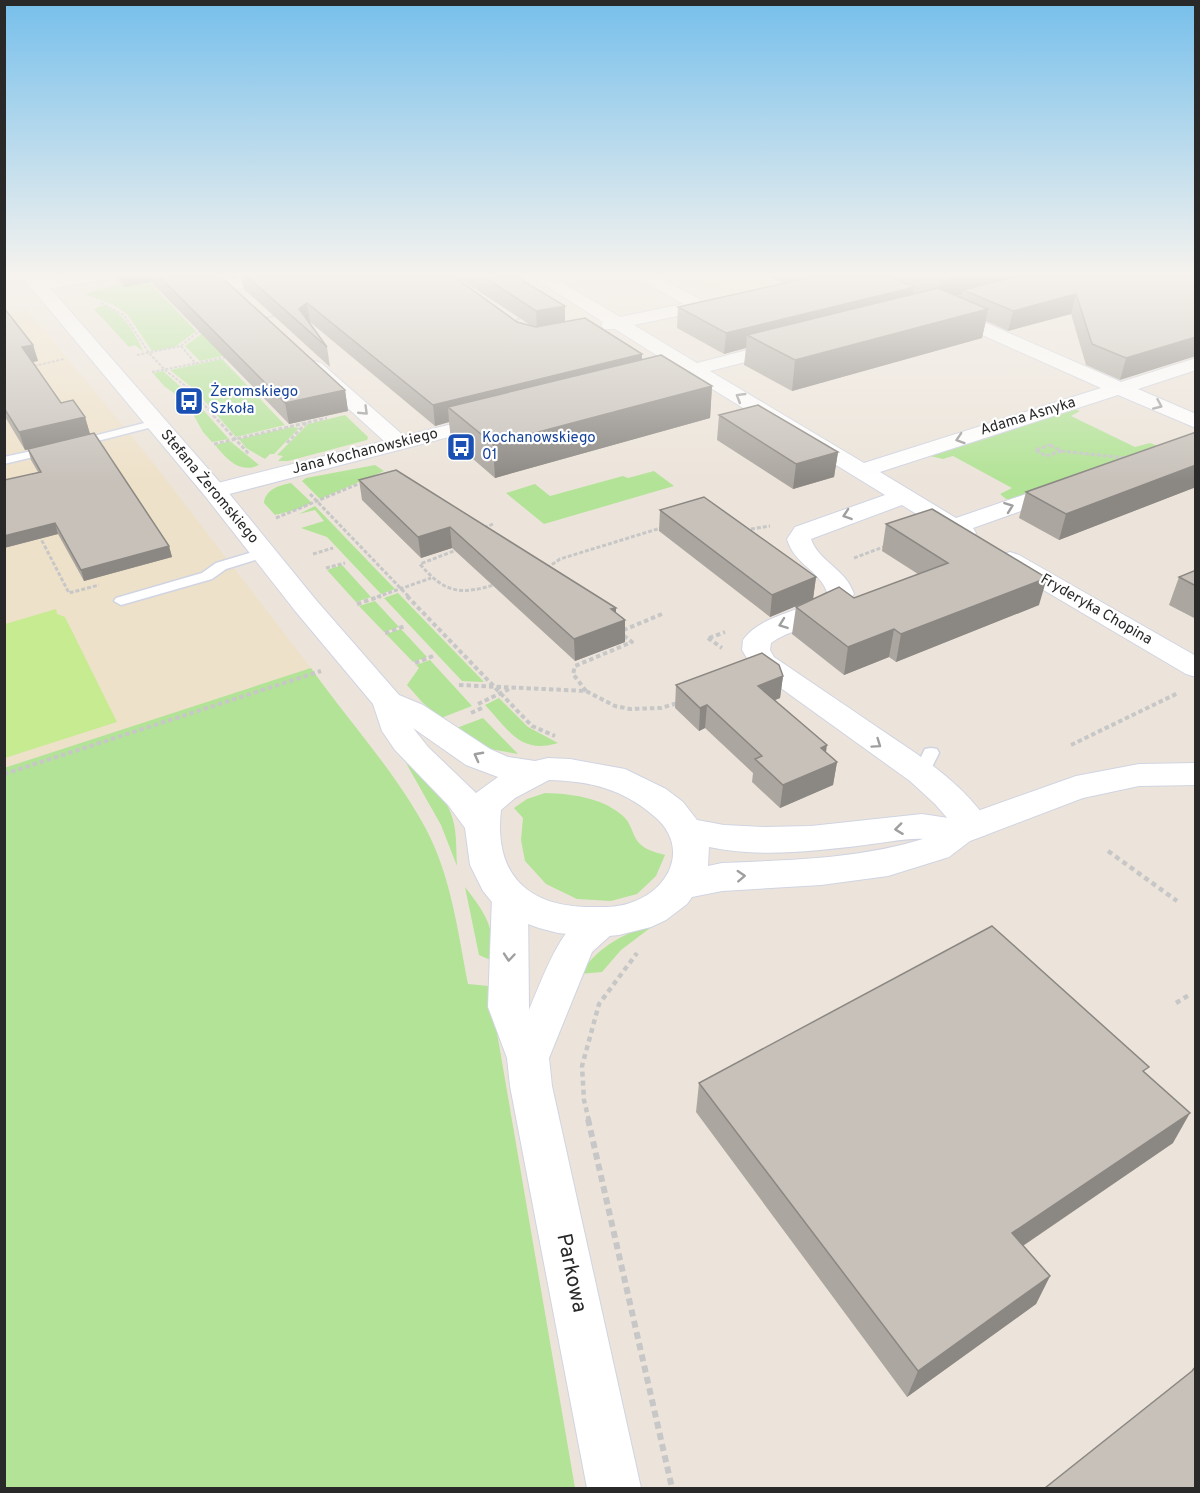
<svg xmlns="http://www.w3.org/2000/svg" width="1200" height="1493" font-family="Overpass,sans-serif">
  <rect width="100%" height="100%" fill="#ece4da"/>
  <path fill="#eee1c9" d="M688,273H830L747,303Z
    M27,310L144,451L311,668L5,768L4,315Z"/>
  <path fill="#b2e396" d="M148,281L196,331L175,347L152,351L128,315L114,305L85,294L120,284L124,287Z
    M101,306C122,306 136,337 144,352L135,345L129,347L94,309Z
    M204,332L275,345L200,361L185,346Z
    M222,359L285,425L236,437L195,390L170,370Z
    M163,371L191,396L181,398L164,386L153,373Z
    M197,403L229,439L212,442L203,432L188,405Z
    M1071,408L1080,411L1071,416L1135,447L1150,443L1158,446L1013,499H1006L1000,494L1012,488L953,456L943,459L930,456Z
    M345,415L368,437L367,440L288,461H278L283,456L277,455L308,424Z
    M291,427L299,428L274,454H270L265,459L246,448L239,439Z
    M230,441L259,465C239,474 227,459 215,445Z
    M375,465L384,471L320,499L302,481L306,478Z
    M654,471L674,486L544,524L506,493L535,484L550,496L623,476L628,478Z
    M291,483L312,503L295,510L275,515L264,503C265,490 279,485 291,483Z
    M315,506L395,589L381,594L327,537L301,528L324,521L315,510L299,514Z
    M342,565L371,597L356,602L327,570Z
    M398,593L484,682L462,681L384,598Z
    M375,601L399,627L384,632L359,606Z
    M401,629L427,657L413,662L386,634Z
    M430,660L472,706L441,718L423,703L407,685L419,668L416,665Z
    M311,668C349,722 395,771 426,829C451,876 458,932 468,984L489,986L575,1488H5L4,768Z
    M499,698L528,727L558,743C520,755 508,729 485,705Z
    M483,718L518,754L484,748L454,729Z
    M406,763C424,779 447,795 453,820C457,834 456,851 457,866L441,825Z
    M545,793C572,794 600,797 622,815C631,823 631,830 636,839C642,849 654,852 665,855L656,876L637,894L611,901L577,899L546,884L525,861L521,840L523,818L514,808L527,799Z
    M465,887C488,917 492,924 495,962L479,955Z
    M658,922L621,950L602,972L580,974C599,945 626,933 658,922Z"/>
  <path fill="#c7eb91" d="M56,609L57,614L65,617L117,722L5,758V624Z"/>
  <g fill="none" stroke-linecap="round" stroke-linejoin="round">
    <g stroke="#d0d4e2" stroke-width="3">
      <path id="lane" d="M156,420L160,421V425L78,446L72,443L74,441Z
        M50,447L56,450L54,452L4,464V457Z
        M263,549L268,550L270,553L268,556L226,569L212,579L121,605L114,601L116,598L202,573L216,563Z
        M931,748L937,749L939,753L927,777H915L913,773L925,749Z"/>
    </g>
    <g stroke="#d0d4e2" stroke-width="2">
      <path id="street" d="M83,273H121L113,278L38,291L32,290L30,286L32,282L38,281Z
        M267,273H304L296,278L225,291L219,290L217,286L219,282Z
        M526,273H546L620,317L683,304L631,273H652L699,299L702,303L697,312L634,325L697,363L786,340L793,342L795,346L793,350L710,371L864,463L1101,388L940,316L937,312L940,308H952L1121,382L1196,358V370L1138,389L1196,414V428L1118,395L880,472L956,518L1064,481L1072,483L1076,488L1072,493L973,528L976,533L973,538L964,540L955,538L902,505L811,539C819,562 846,569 854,594C837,620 803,625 777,639L771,643L770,650L774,657C808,680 843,704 877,727C918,755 965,783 991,827L986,835L974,839L962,835L935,804L910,781L753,668L742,650L743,640C762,613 803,614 827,592C820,571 794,564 787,539L795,527L885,495L691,376L645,388L638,386L635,382L638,378L677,368L615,329H604L601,325L603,322Z
        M314,361L321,363L404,436L492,414L499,416L503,420L499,424L214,498L206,496L202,491L206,486L384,441L307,371L304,367L307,363Z
        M1010,552L1019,555L1196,656V677L1186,674L1001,565L997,560L1001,555Z
        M510,885L523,888L528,898L529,1010C541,983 565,910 600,909C604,909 609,912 613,913L619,923L613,933L592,952L549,1058L552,1086L641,1488H587L510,1086L507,1058L488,1007L492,898L497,888Z"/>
    </g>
    <g stroke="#d0d4e2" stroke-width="2">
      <path id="secondary" d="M19,273H37L223,486L316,600L399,695L423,705L490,749L508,757L535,761L548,758L570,759L625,769L666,789L683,802L697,820L724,825L765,827L811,826L922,814L955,819L1076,776L1139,764L1196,763V785L1139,786L1083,798L970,841L949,857L888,876L821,885L722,891L692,897L687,904L666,920L651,927L619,935L599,937L558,933L539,928L509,917L496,907L483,891L470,865L465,828L448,805L395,750L382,731L373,704L296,612L205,496ZM413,728L466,765L498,777L476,793L428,747ZM549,780C590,781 623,789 654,816C690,846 671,890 630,903C616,908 600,907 585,907C524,905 494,871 501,810L515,798ZM923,839C858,859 790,860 722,863L708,866L709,847C760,858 814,851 865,845C883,843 906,838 923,839Z"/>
    </g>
    <path stroke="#c7c7c7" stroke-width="2" stroke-dasharray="3 1.5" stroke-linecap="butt" d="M101,303L124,315L149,353L165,370L192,391L214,416
      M262,319L278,315
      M521,324L515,320L523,318
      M181,346L196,364
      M137,355L181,346L198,332L204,331
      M30,367L64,359
      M152,372L227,357"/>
    <path stroke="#c7c7c7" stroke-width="3" stroke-dasharray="4 2" stroke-linecap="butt" d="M213,415L249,454
      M287,443L307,422
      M214,444L327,418
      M1050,445L1061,451L1046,456L1035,450Z
      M1061,451L1126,458
      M310,494L409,597
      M276,518L358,484
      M484,528L493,524
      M745,530L770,526
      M39,535L69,593L99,585
      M459,549L420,564C445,594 461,595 497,584
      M313,554L333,548
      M854,558L886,546
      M326,568L345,563
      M547,568L560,559L664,527
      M377,597L431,578"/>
    <path stroke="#c7c7c7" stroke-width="4" stroke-dasharray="4.5 3" stroke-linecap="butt" d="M407,596L532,726L555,736
      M357,604L381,596
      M385,633L405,626
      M708,638L722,648
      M709,638L725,632
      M415,663L433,656
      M459,685L586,691L615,706L630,709L661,708L678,703
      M586,691L573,674L575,666L632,642L619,632L662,614
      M478,704L511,688
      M471,713L482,708
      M1071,745L1178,693
      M4,774L321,671"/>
    <path stroke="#c7c7c7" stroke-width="4.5" stroke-dasharray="5 4" stroke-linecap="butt" d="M1108,851L1177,901
      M1176,1003L1189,995
      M589,1121L584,1100L582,1066L599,1004L637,953"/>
    <path stroke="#c7c7c7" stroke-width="6" stroke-dasharray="7 4.5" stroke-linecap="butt" d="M588,1119L672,1488"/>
    <use href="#lane" fill="#fff" fill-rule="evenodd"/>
    <use href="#street" fill="#fff" fill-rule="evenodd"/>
    <use href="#secondary" fill="#fff" fill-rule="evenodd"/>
  </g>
  <path fill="#aba6a0" d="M115,273H217L345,390L348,411L289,424L151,282L124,287L116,279Z
    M225,273H449L517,322L530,325L451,273H510L565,306V322L642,360L712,386L710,418L495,478L451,440L449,422L435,426L310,322L327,347L330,367L244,289L241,276L231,278Z
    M761,273H1196L1120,380L1086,365L1071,314L1008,331L986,321L982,338L792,391L744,365L746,348L724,354L677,328L678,307L783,283Z
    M4,298L5,309L33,345L38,361L32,362L61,403L85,417L90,434L25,450L4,415Z
    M719,415L838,452L834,477L793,489L717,440Z
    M1196,432V487L1059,540L1019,518L1026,492Z
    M28,449L169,546L172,557L84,581L58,534L4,548L38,472L31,460Z
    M359,480L616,613L625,620V642L575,661L452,548L421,558L362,500Z
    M660,510L816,577L813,599L770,617L659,531Z
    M886,524L1039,605L896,662L889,657L844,675L792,634L796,607L854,598L918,574L882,551Z
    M1196,570V619L1169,605L1179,577Z
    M783,676L780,698L775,700L826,752L837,762L833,785L780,808L752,782L753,773L705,728L699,731L675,708L676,685Z
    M1146,1074L1173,1143L1023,1246L1050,1276L1036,1304L907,1397L696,1112L699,1083Z"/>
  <path fill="#8b8782" d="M121,273H149L151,282L124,287Z
    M230,273H241V276L231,278Z
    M972,273H1043L963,290L962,294L937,301L941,281Z
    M914,287L911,306L747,335L746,348L724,354L726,333Z
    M1076,294L1071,314L1008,331L1013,311Z
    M307,303L310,322L304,327L299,309Z
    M565,306V325L537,330L536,311Z
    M988,309L982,338L792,391L795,360Z
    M1196,337V356L1120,380L1126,358Z
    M33,345L38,361L27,363L22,347Z
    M642,354V374L448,407L449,422L435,426L433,405Z
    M712,386L710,418L495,478L493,444Z
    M345,390L348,411L289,424L285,403Z
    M85,417L90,434L25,450L19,432Z
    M838,452L834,477L793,489L796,464Z
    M1196,465V487L1059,540L1066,514Z
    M55,523L58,534L4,548V536Z
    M450,527L452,548L421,558L418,537Z
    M169,546L172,557L84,581L81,570Z
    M816,577L813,599L770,617L772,595Z
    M1047,578L1039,605L896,662L901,634Z
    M616,608V623L625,620V642L575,661L574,639L611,609Z
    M894,629L889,657L844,675L848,647Z
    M783,676L780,698L755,708L758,686Z
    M707,705L705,728L699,731L700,708Z
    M827,745L824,767L837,762L833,785L780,808L783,785L821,748Z
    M1190,1113L1173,1143L999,1262L1012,1233Z
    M1050,1276L1036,1304L907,1397L918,1371Z"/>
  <path fill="#c7c1ba" stroke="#8b8782" stroke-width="1.5" d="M156,273H217L345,390L285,403Z
    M243,273H449L517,322L536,327L585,318L642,354L433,405L307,303L299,309L327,347Z
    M478,273H510L565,306L536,311Z
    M805,273H881L914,287L726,333L678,307L812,277Z
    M922,273H972L941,281Z
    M1032,273H1196V337L1126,358L1092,344L1076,294L1013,311L963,290Z
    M938,288L988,309L795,360L747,335Z
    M4,308L33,345L22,347L61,403L73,400L85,417L19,432L4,408Z
    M661,355L712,386L493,444L448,407Z
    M758,405L838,452L796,464L719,415Z
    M1196,432V465L1066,514L1026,492Z
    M94,433L169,546L81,570L55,523L4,536V480L41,472L28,449Z
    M396,470L616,608L611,609L625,620L574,639L450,527L418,537L359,480Z
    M704,497L816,577L772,595L660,510Z
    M932,509L1047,578L901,634L894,629L848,647L796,607L839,587L854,598L948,563L886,524Z
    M1196,570V586L1179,577Z
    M762,653L779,665L783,676L758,686L827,745L821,748L837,762L783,785L755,759L762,756L707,705L700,708L676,685Z
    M992,926L1149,1067L1143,1071L1190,1113L1012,1233L1050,1276L918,1371L699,1083Z
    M1196,1366V1488H1045L1192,1371Z"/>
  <defs><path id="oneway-chevron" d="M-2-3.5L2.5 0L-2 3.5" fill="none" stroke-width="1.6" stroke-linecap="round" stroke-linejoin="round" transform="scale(1.5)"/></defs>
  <g stroke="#9f9f9f">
    <use href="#oneway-chevron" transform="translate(740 397) rotate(-149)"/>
    <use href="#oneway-chevron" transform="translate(1158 405) rotate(24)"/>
    <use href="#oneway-chevron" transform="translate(364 411) rotate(44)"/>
    <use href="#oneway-chevron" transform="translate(960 439) rotate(162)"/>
    <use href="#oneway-chevron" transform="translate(1009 507) rotate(-20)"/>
    <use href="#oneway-chevron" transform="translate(847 515) rotate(161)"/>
    <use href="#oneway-chevron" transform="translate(783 624) rotate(160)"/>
    <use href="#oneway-chevron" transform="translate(877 744) rotate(35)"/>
    <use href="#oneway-chevron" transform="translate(478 756) rotate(-152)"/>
    <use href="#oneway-chevron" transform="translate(899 829) rotate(173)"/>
    <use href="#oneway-chevron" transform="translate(741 876) rotate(-3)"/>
    <use href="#oneway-chevron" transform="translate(509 957) rotate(95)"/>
  </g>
  <linearGradient id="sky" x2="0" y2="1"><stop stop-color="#76bfeb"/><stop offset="0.57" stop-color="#f6f3ee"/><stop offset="1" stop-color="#f6f3ee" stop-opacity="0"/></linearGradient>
  <rect width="1200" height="482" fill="url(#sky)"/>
  <defs>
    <g id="bus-square" transform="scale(1.5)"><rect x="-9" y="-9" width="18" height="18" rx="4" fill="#1a4fb4" stroke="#fff"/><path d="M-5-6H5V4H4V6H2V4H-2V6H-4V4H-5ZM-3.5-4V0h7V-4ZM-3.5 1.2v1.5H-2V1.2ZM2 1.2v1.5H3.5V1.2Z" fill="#fff"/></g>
  </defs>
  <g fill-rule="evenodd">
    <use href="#bus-square" x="189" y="401"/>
    <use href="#bus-square" x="461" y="447"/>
  </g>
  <g text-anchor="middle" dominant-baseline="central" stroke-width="4.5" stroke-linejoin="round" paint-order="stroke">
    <g font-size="15" fill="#164399" stroke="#fff" text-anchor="start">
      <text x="210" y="392">Żeromskiego<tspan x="210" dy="17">Szkoła</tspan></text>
      <text x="482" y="438">Kochanowskiego<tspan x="482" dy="17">01</tspan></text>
    </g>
    <g font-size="15" fill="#292929" stroke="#fff">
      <text transform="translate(1028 417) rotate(-17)">Adama Asnyka</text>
      <text transform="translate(365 452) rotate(-14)">Jana Kochanowskiego</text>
      <text transform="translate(209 487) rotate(50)">Stefana Żeromskiego</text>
      <text transform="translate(1096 610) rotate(30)">Fryderyka Chopina</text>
    </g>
    <g font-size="21" fill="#292929" stroke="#fff">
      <text transform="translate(571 1273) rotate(78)">Parkowa</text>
    </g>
  </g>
  <rect width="1200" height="1493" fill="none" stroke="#292929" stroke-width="12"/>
</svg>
